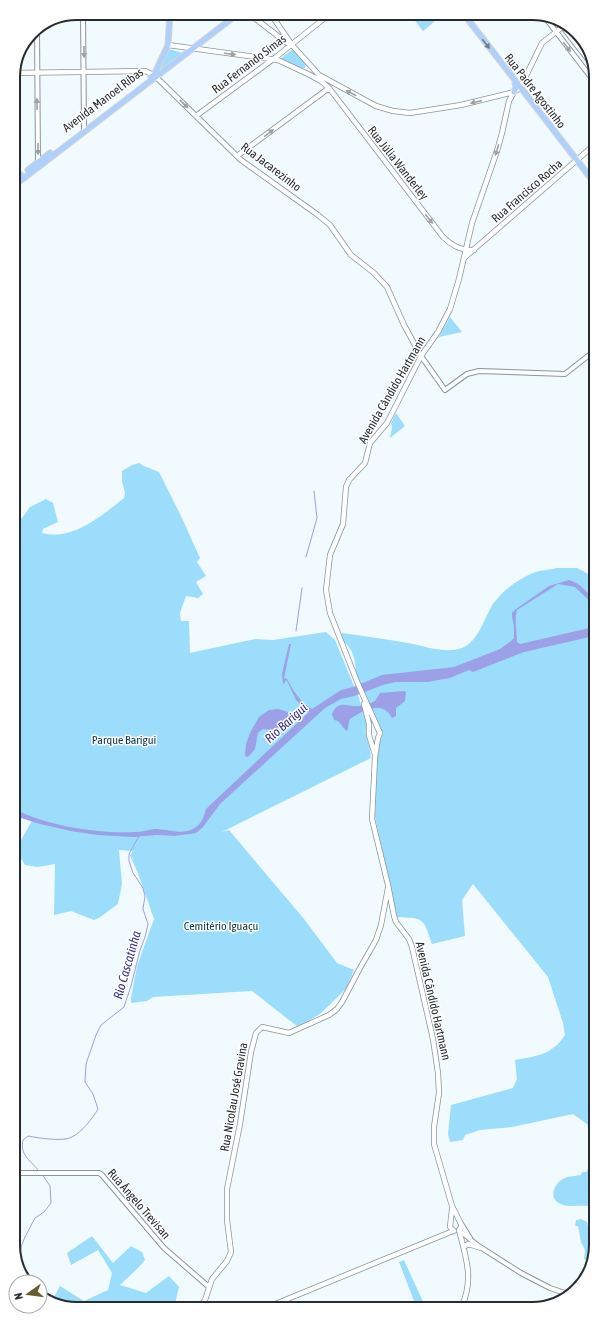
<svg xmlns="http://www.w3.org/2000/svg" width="609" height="1322" font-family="'Asap Condensed',sans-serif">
  <rect width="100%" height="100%" fill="#f1fafe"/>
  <path fill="#9cddfc" d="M418,13H429L435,21L423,31L412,17Z
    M169,49L183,53L158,71Z
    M293,49L306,64L305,68C297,68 288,61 280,59Z
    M450,317L462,332L439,337Z
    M396,413L405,426L390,438L392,428L391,423Z
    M139,463L144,466L159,472L181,516L200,558L197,562L206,576L196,582L203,594L198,598L186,596L180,613L181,621H189L190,653L255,639L273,640L326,632L335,640L359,698L367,726C364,732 367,736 368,742C370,747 370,753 371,758L222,832L229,830L304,919L337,963L354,970L347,988L320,1014L298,1027L252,991L153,997L147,1001L131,1003V998L137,966L154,919L139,876L130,855L133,851L119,850L122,884L118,904L99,918L94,920L71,911L54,915L55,864L38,867L25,865L19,855L20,842L33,819L15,813L14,519L22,518L30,507L46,499L53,503L58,522L43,529L42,533C73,541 101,516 124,498L125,493L122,481V471L132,465Z
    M557,568H577L594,577L596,1198L591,1201L588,1206C580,1205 570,1207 563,1205C547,1200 553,1183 565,1178C570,1176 576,1176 581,1175L582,1172H586L591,1165L593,1141L587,1124L573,1114L512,1127L480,1130L465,1135L463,1140L450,1142L448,1134L451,1105L513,1088L517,1079L515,1060C537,1056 552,1055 565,1035L563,1023L548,977L473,884L462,900L465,936L432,944C423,918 425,918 397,917L375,817L378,748L383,733L356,677C356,662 354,648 341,640L342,633C364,636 386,639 408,643C425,646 444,654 462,648C479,641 484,618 493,604C502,591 518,579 533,573C540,570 549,570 557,568Z
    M581,1219L587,1222L594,1252L584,1281L585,1268H587V1260L584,1259L585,1250L581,1242L578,1226H575L576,1220Z
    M92,1236L113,1263L131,1246L142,1252L145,1260L139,1267L120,1285L146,1293L169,1276L179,1287L174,1308L72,1309L52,1301L60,1286L84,1301L108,1290L112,1273L98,1250L71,1265L67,1253Z
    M404,1260L425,1306H416L399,1262Z"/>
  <path fill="#9ca0e7" d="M569,580C580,583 587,592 594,600V605L575,587L558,584L517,610C514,620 517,631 517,642L520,644L594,627V636L524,652L473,672L469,670L450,678L427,682H396L383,685L354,696L341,699L325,708L220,804L203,827L196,833L175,836L157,835L134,837L97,835L71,831L40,824L21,818L15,815V809C45,826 101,834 135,832C141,832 147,830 154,829C166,829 182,835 193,829C202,824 203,818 206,809L309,712L296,700L287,681L286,680L284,684L283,683L282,674L289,644H291L284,678L287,679C294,691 300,703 312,709L341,690L353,687L382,675L454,667L500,649L511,641L514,638V626L512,617V613L516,609L549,586Z
    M404,691L406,692L405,701L396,708V716L392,718C384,703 371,707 358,714C356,716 352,717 350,719C348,723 349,728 347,731C341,727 341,721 334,720L332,714C339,698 348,708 360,706C365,706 371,703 375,701L380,693Z
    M278,709L288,712L289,716C285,719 278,729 273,730C270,730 266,729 263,729L258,733L255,749L248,757L245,756L246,744L250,733L259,717L269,710Z"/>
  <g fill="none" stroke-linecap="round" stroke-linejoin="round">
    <path stroke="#9ca0e7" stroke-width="1" d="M306,557L317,518L314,491
      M296,631L302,588
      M38,1170C29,1159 20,1155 23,1140L28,1136C38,1138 64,1142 72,1137C82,1132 92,1119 98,1109L93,1094L85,1082L86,1064L96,1035L101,1025L124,1007L131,986L140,950L145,937L148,924L143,909L145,896L143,888L133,873L129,861V854L139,836
      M21,1272L19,1260L21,1247L25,1237L35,1218L44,1212L51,1203L50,1186L42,1174"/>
    <g stroke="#88959c" stroke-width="6">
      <path id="tertiary" d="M83,13L84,131
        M544,16L593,80
        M558,21L593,66
        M37,30L38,163
        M421,356L445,390L467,374L479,371L565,374L593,352
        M16,1173H99L102,1175L164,1248L209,1287
        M460,1222L470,1238
        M459,1230L477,1245L521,1273L550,1288L568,1294"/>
    </g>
    <g stroke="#88959c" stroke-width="6">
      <path id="secondary" d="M248,13L287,43L292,45
        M270,13L292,45L319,75L376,106L393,111L410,113L461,105L514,92L520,88L542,43L566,24
        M168,45L278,60L310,75L321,81L329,88L443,237C452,246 462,251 474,250
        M13,73L145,71L154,75L241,160L318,215L330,225L351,255L374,273L387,287L404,325L421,356
        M196,116L276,57L331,13
        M237,156L329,88
        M464,258L593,146
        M364,704L369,724V735L374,752
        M452,1209L450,1227L454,1231
        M464,1247L468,1244L481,1248
        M462,1306C474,1278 466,1258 459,1230L461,1227V1224L452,1206L434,1144V1127L439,1093L438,1073L433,1039L412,947L409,939L396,922L394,916L388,885L372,819L375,757L378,738L380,733L358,684L330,613L326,590L330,555L343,524L346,487L349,480L365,463L370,443L387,423L421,356L438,332L450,309L459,279L472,223L497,151L502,133L509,101L514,92
        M268,1307L453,1231
        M199,1308L205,1300L212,1279L227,1261L231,1252L227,1220V1189L240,1124L251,1052L256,1033L262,1027L289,1033L329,1015L337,1009L342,1002L360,968L376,940L381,925L388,888"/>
    </g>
    <g stroke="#d4d5d5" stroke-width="7">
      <path id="primary" d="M463,13L593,181
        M151,77L154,75L168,45L170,13
        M514,92L516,88L515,83
        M28,170L50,153
        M13,181L21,175
        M13,186L24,178L239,13"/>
    </g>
    <use href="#tertiary" stroke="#fff" stroke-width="4"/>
    <use href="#secondary" stroke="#fff" stroke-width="4.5"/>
    <use href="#primary" stroke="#afd0fb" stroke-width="5"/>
  </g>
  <defs><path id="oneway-solid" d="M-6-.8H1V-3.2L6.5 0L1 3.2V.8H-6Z"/></defs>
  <use fill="#6b7e95" href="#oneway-solid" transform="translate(486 44) rotate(52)"/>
  <g fill="#9ea0a1">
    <use href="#oneway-solid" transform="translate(567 47) rotate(53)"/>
    <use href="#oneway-solid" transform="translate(84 52) rotate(90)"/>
    <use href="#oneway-solid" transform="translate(230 54) rotate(7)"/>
    <use href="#oneway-solid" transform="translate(351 93) rotate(-152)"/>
    <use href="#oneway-solid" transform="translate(476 102) rotate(167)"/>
    <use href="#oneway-solid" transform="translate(37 104) rotate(-91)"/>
    <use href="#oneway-solid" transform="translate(184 104) rotate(44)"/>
    <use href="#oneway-solid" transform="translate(269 133) rotate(-37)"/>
    <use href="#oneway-solid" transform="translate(38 149) rotate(90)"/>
    <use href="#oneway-solid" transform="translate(497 150) rotate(107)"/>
    <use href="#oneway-solid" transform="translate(429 219) rotate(52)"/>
  </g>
  <g text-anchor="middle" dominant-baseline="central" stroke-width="3" stroke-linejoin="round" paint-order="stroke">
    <g font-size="12" fill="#272c2f" stroke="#fff">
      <text transform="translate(249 64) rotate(-37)">Rua Fernando Simas</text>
      <text transform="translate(535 91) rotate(52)">Rua Padre Agostinho</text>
      <text transform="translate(103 100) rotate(-37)">Avenida Manoel Ribas</text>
      <text transform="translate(398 163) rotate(52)">Rua Júlia Wanderley</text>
      <text transform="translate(271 167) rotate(37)">Rua Jacarezinho</text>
      <text transform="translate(527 191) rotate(-41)">Rua Francisco Rocha</text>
      <text transform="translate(392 390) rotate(-60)">Avenida Cândido Hartmann</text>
      <text transform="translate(433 1001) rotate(77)">Avenida Cândido Hartmann</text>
      <text transform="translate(234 1097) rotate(-80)">Rua Nicolau José Gravina</text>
      <text transform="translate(139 1204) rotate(49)">Rua Ângelo Trevisan</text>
    </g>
    <g font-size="12" fill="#0c3646" stroke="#fff">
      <text x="124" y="740">Parque Barigui</text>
      <text x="221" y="926">Cemitério Iguaçu</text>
    </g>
    <g font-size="13" font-style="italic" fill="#383284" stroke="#fff">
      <text transform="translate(286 723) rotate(-42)">Rio Barigui</text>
      <text transform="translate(127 965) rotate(-74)">Rio Cascatinha</text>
    </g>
  </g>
  <path d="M0 0H609V1322H0ZM77 20H532A57 57 0 0 1 589 77V1245A57 57 0 0 1 532 1302H77A57 57 0 0 1 20 1245V77A57 57 0 0 1 77 20Z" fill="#fff" fill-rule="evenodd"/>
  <path fill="none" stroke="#272c2f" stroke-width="2" d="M77 20H532A57 57 0 0 1 589 77V1245A57 57 0 0 1 532 1302H77A57 57 0 0 1 20 1245V77A57 57 0 0 1 77 20Z"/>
  <g transform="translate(28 1294) rotate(256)"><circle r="19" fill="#ffffff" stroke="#a9abac"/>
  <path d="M0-3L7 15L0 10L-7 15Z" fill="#685e2b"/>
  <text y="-6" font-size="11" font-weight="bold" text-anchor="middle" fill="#272c2f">N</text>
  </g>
</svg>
